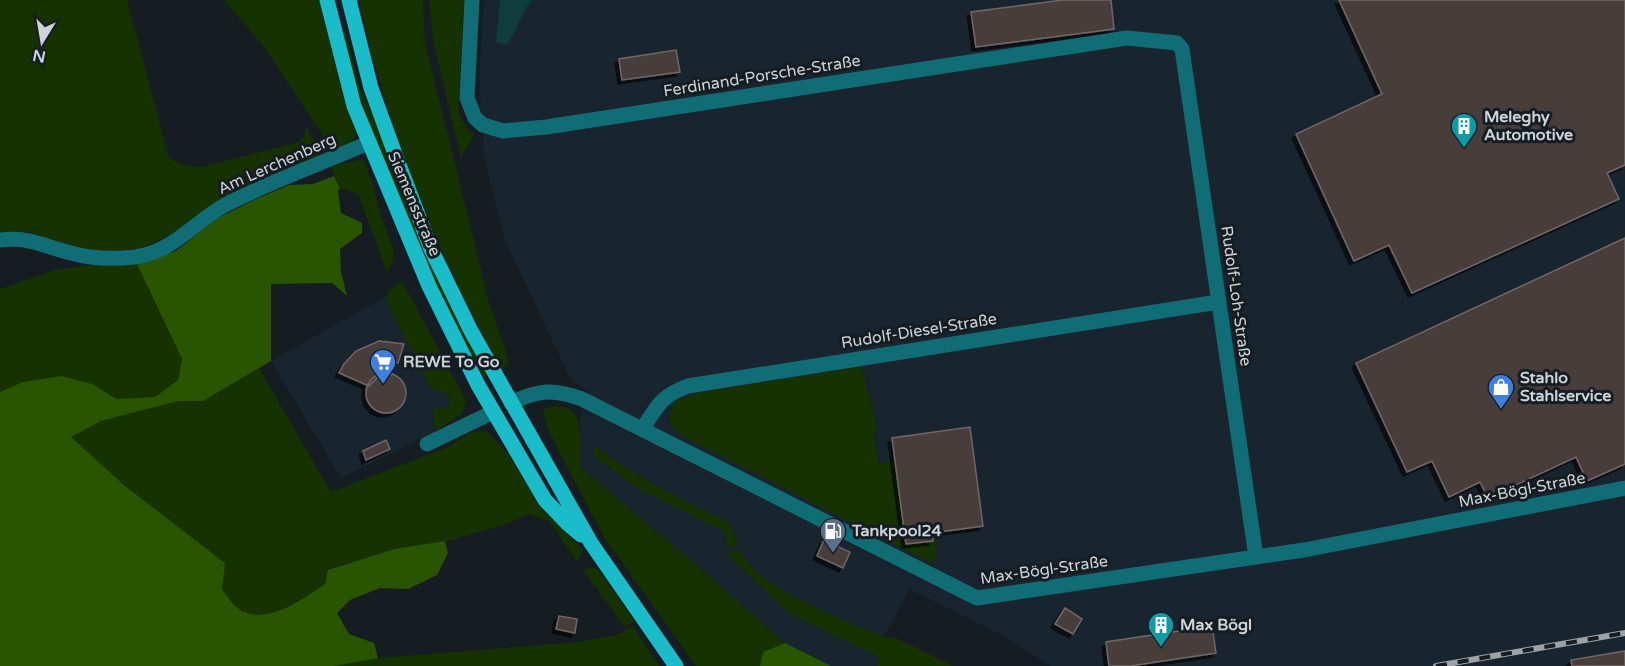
<svg xmlns="http://www.w3.org/2000/svg" width="1625" height="666" font-family="'Varela Round',sans-serif">
  <defs>
    <filter id="shadow"><feDropShadow dx="-4" dy="4" stdDeviation="0" flood-color="#0009"/></filter>
  </defs>
  <rect width="100%" height="100%" fill="#151d22"/>
  <path fill="#18252f" d="M484,0H1625V666H1051L1000,634L909,589L884,637L881,658L876,666H831L785,643L581,468L579,422L589,393L570,378L506,242L484,158L479,78Z
    M399,289L462,408L437,431L341,478L271,361Z"/>
  <path fill="#153200" d="M0,0H127L169,158L183,165L201,167L296,143L304,137L306,127L323,157L233,196L188,221L171,235L142,248L104,252L72,246L29,232L0,235Z
    M224,0H320L343,95L356,134C353,144 344,147 335,149L327,142L264,47Z
    M359,0H423L425,41L433,75L489,302L509,361L508,365L502,369C435,252 389,132 359,0Z
    M429,0H464L458,112L466,127L474,135L461,158L433,40Z
    M346,33L359,85L378,126L406,204L428,256L488,375L484,378C426,269 374,154 341,34Z
    M363,159L372,182L381,215L394,252L393,261L387,272L358,194L340,188L331,167Z
    M136,262L182,359L178,380L155,397L117,399L92,384L0,392V289L55,270L98,264Z
    M402,281L466,400L462,413L438,430L434,424L433,408H449V394L431,389L387,303L388,291Z
    M862,367L877,428L874,439L879,464L895,461L906,544L936,540V557L931,563L684,437C669,427 664,416 676,401L695,393Z
    M259,368L331,492L448,447L472,432L480,431L489,433L505,451L548,513L583,550L577,562L549,520H544L531,514L503,525L452,540L394,549L329,569L325,584C301,600 260,631 233,604C229,599 225,593 222,589L125,486L70,437L101,421L178,401H203Z
    M555,406C561,407 569,407 573,412C583,423 580,454 581,468L695,564L785,643L763,652L760,666H696L604,537L548,430L543,411L548,407Z
    M595,446C636,478 683,500 729,523L738,545L727,547L725,532L639,489L594,456Z
    M739,549C757,589 844,620 884,637L896,638L953,666H876L881,658L789,613L726,554Z
    M590,568H596L600,572L635,622L624,626L584,571Z
    M633,626L659,666H335L378,658L578,642L617,635Z"/>
  <path fill="#295400" d="M334,176L340,188L338,191L341,213L362,223V233L340,249L341,272L347,296L332,283L271,284V361L203,401H178L101,421L71,437L125,486L225,563L222,589C225,593 229,599 233,604C260,631 301,600 325,584L328,570L394,549L445,541L448,553L437,575L408,589L380,588L350,600L337,613L349,634L374,643L378,658L335,666H0V392L23,382L62,376L92,384L117,399L155,397L178,380L182,359L136,262L176,251L216,219L254,200L289,185L313,184Z
    M785,643L831,666H760L763,652Z"/>
  <path fill="#113c3e" d="M500,0H532C520,13 518,31 506,45L496,42Z"/>
  <path fill="#473c3b" stroke="#726665" stroke-width="1.5" filter="url(#shadow)" d="M1063,0H1111L1114,29L976,47L971,12Z
    M1339,0H1625V165L1607,173L1619,199L1412,293L1389,245L1354,261L1296,134L1382,94Z
    M676,50L680,72L622,80L619,59Z
    M1625,238V464L1587,481L1576,457L1488,498L1480,482L1449,497L1432,461L1407,472L1356,363Z
    M379,341L404,344L398,363L394,362L391,375L379,376L369,386L339,373L344,364L356,351Z
    M366 393a20 20 0 1 1 40 0a20 20 0 1 1-40 0Z
    M970,427L983,526L932,533L933,541L906,544L892,438Z
    M386,440L390,449L366,460L363,451Z
    M824,540L850,552L843,568L817,556Z
    M1065,608L1082,619L1073,634L1055,624Z
    M559,616L577,619L575,633L556,629Z
    M1212,626L1216,653L1130,666H1109L1106,642Z
    M1625,651V666H1572L1571,660Z"/>
  <g fill="none" stroke-linecap="round" stroke-linejoin="round">
    <path stroke="#116d75" stroke-width="15" d="M472,0L467,98L475,118L483,125L503,131L546,127L1127,38L1177,43L1182,49L1256,557
      M0,240C31,236 47,248 75,254C94,259 116,259 135,257C173,252 194,222 225,205C271,181 321,164 368,143
      M511,403C538,390 553,388 582,399L977,598L1304,550L1625,488
      M643,428C658,405 661,396 688,386L1218,302
      M427,444L493,412"/>
    <path stroke="#1abcc9" stroke-width="15" d="M327,0L354,106L429,286L478,385L545,500L568,524L581,535
      M349,0L371,88L395,154L431,249L471,331L591,543L676,666"/>
    <g stroke="#9ca2a6" stroke-width="6">
      <path id="rail" d="M1436,666L1625,633"/>
    </g>
    <use href="#rail" stroke="#151d22" stroke-width="4" stroke-dasharray="11" stroke-linecap="butt"/>
  </g>
  <defs>
    <g id="building-pin" transform="scale(1.35)"><path d="M0 17L-7.5 6A9.5 9.5 0 1 1 7.5 6Z" fill="#0f9aa8" stroke="#151d22"/><path d="M-4-6H4V6H1V3H-1V6H-4ZM-2.5-4.3h1.7v1.8h-1.7ZM.8-4.3h1.7v1.8H.8ZM-2.5-1h1.7V.8h-1.7ZM.8-1h1.7V.8H.8Z" fill="#fff"/></g>
    <g id="supermarket-pin" transform="scale(1.35)"><path d="M0 17L-7.5 6A9.5 9.5 0 1 1 7.5 6Z" fill="#3f7fe0" stroke="#151d22"/><path d="M-6-5.5h2.5l.6 2H6L4.5 2H-2.5L-4.4-4H-6ZM-1.5 3.2a1.3 1.3 0 1 0 .1 0ZM3 3.2a1.3 1.3 0 1 0 .1 0Z" fill="#fff"/></g>
    <g id="shop-pin" transform="scale(1.35)"><path d="M0 17L-7.5 6A9.5 9.5 0 1 1 7.5 6Z" fill="#3f7fe0" stroke="#151d22"/><path d="M-5-2.5h2.3a2.7 3.5 0 0 1 5.4 0H5L5.5 6h-11ZM-1.5-2.5h3a1.5 2.3 0 0 0-3 0Z" fill="#fff"/></g>
    <g id="fuel-pin" transform="scale(1.35)"><path d="M0 17L-7.5 6A9.5 9.5 0 1 1 7.5 6Z" fill="#5c6f8a" stroke="#151d22"/><path d="M-5.5-6h7V0h2V4h1.3V-2.5L3-4.5l.8-.8L6-3V5H2.5V1h-1V6h-7ZM-4.2-4.7v3.2H.2V-4.7Z" fill="#fff"/></g>
  </defs>
  <g fill-rule="evenodd">
    <use href="#building-pin" x="1464" y="126"/>
    <use href="#supermarket-pin" x="383" y="362"/>
    <use href="#shop-pin" x="1501" y="387"/>
    <use href="#fuel-pin" x="833" y="531"/>
    <use href="#building-pin" x="1161" y="625"/>
  </g>
  <g text-anchor="middle" dominant-baseline="central" stroke-width="6" stroke-linejoin="round" paint-order="stroke">
    <g font-size="16" fill="#cdd3d6" stroke="#151d22">
      <text transform="translate(762 76) rotate(-9)">Ferdinand-Porsche-Straße</text>
      <text transform="translate(277 164) rotate(-24)">Am Lerchenberg</text>
      <text transform="translate(414 204) rotate(67)">Siemensstraße</text>
      <text transform="translate(1236 296) rotate(82)">Rudolf-Loh-Straße</text>
      <text transform="translate(919 331) rotate(-9)">Rudolf-Diesel-Straße</text>
      <text transform="translate(1522 490) rotate(-11)">Max-Bögl-Straße</text>
      <text transform="translate(1044 570) rotate(-8)">Max-Bögl-Straße</text>
    </g>
    <g font-size="16" font-weight="bold" fill="#cdd3d6" stroke="#151d22" text-anchor="start">
      <text x="1484" y="117">Meleghy<tspan x="1484" dy="18">Automotive</tspan></text>
      <text x="403" y="362">REWE To Go</text>
      <text x="1520" y="378">Stahlo<tspan x="1520" dy="18">Stahlservice</tspan></text>
      <text x="852" y="531">Tankpool24</text>
      <text x="1180" y="625">Max Bögl</text>
    </g>
  </g>
  <g transform="translate(42 42) rotate(191)" stroke="#151d22" stroke-width="4.5" paint-order="stroke">
  <path d="M0-4.5L10 22L0 15L-10 22Z" fill="#cdd3d6"/>
  <text y="-9" font-size="16" font-weight="bold" text-anchor="middle" fill="#cdd3d6">N</text>
  </g>
</svg>
